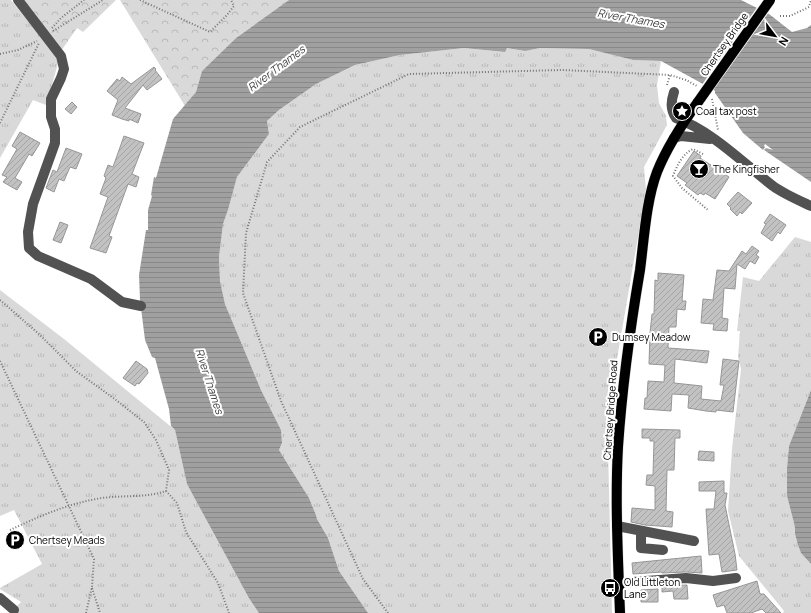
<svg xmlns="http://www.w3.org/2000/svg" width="811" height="613" font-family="Manrope,sans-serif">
  <defs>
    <pattern id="grass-tufts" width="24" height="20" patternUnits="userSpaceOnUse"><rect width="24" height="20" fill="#d9d9d9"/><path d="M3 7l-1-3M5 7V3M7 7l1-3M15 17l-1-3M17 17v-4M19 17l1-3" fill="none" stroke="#b8b8b8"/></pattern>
    <pattern id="forest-crowns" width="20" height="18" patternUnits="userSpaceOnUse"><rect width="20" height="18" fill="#d9d9d9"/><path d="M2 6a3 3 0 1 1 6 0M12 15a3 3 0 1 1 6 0" fill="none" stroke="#b8b8b8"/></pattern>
    <pattern id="water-rules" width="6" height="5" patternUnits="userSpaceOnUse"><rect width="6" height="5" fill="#a0a0a0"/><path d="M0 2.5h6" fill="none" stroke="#888"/></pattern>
    <pattern id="building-hatch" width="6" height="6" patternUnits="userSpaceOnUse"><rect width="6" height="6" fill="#c2c2c2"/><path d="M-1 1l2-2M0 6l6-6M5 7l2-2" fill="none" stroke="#a5a5a5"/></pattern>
  </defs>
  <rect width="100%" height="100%" fill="#fff"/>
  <path fill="url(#grass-tufts)" d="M0,0H11L59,60L46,105L33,100L0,158Z
    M464,48L504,52L507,48L524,51L540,48L589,49L633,60L661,61L657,85L659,103L666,116L667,125L644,167L646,190L617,359L608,449L612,613H368L339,571L328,538L317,519L316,515L309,498L279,450L282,443L281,430L261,390L225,304L220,281L219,257L223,224L228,210L237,177L269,134L267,121L279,110L316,84L355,65L400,55Z
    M795,237L811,242V390L789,446L787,468V496L795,527V534L798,545L801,553L811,564V613H783L784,611L739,556L728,511L732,449L741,369L738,357L740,331H737L743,277L759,281Z
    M0,290L64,339L175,430L187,484L267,613H10L21,602L0,589V588L42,564L14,510L0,516Z"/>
  <path fill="url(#forest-crowns)" d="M22,0H116L83,32L77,28L61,51Z
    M120,0H289L236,38L202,71L196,92L185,106Z"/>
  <path fill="url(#water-rules)" d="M289,0H741L769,14L792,32L807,28L811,25V182L764,150L766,148L773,150L765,144L764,146L765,147L763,150L743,133L715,93V91L704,83L703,84L661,61L633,60L589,49L540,48L525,51L507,48L505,52L464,48L400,55L355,65L316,84L279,110L267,121L269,134L237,177L228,210L223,224L219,257L220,281L225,304L261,390L281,430L282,443L279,450L309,498L316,515L317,519L328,538L339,571L368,613H259L249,598L187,484L175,430L171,426L169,409L155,358L152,357L145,340L140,300L139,275L146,230H148V210L152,196L151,195L154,177L156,178L173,119L196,92L202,71L236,38Z
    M811,390V564L801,553L798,545L795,534V527L787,496V468L789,446Z"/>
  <path fill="#fff" d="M758,6L769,12L712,92L704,86H701Z"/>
  <path fill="url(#building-hatch)" stroke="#969696" d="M154,67L156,69L155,70L162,79L147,90L143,85L125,108L141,114L138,123L129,119V121L122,119L112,115L118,100L107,91L117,79L120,81L122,77L131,84Z
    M72,102L77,107L71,114L65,109Z
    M20,132L40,143L32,156L29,154L15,178L22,182L17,190L3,182L7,177L2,175L17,149L12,146Z
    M124,136L144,143L132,174L139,177L136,187L128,184L109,236L112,237L106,253L90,248L108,197L100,194L106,178L104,176L108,165L113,167Z
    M66,148L82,154L76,169L70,167L64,181L59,179L54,192L46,188L53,170L57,172Z
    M694,151L701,156L700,158L729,177L715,199L705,193L704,195L700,193L698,195L685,185L687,183L677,176Z
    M738,192L752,203L742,214L740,212L737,216L730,209L731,208L727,204Z
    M770,214L786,225L780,234L778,232L772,241L761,233L766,224L764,223Z
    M60,222L68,225L61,243L53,240Z
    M752,246L759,251L756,255L759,257L755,264L750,261L745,269L737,264L735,289L724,288L722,318L728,319L727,331L713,330L714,324L701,323L703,299L713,300L717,270L729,271L742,251L746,254Z
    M658,273L684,275L682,301H686L685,310L677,309L676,327H669L668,348L709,351L707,363L675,359L674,383L702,386L701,399L721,401L724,385H720L723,359L739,361L733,412L716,410V412L706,411L688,408L689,395L672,394L671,411L644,409L645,398H647L648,381L664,382L665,365L649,364L650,333L652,314H654L655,280L658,281Z
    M136,361L147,369L148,373L139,384L137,383L135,386L123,378Z
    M642,429L680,430V438H675L674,470H667L666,511L673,512L672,527L645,525L631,522L632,508L655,510V486L646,485L647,475H653L654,441H650V438H642Z
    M699,451L714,452V461L698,460Z
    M724,481V493H727L725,505L735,554L737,570L722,572L719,554L709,555L706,509H714L716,491H699V482Z
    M701,556L702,573L686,572L662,573V572L633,574L632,563Z
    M757,581L760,594H764L781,613H766L762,609L751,613H727L724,605L717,607L713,595Z
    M687,585L688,599H674L673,591L662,592V586Z
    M658,589V602H641V590Z"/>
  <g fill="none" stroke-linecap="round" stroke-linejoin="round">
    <g stroke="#dbdbdb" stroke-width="11">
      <path id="major" d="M620,613C618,558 615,502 618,447C622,388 630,329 640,270C644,240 646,201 657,172C667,147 682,124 698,102"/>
    </g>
    <path stroke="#747474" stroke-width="2" stroke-dasharray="1 2" stroke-linecap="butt" d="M140,0L210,32L227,15L234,6L231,0
      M780,16H790L809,7L811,0
      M52,28L61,18L84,0
      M53,31L103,0
      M0,54L18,50L37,41
      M667,85L670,75
      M712,99L718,130
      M0,123L39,43
      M703,154L693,149C682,154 677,166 673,176L682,188L708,210
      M0,300L39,334L76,371L116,400L144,422L156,440L169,470L166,491C146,498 124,495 102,498C69,503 40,516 10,530
      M0,361L94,559L92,587L86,613
      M166,491L177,503L186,532L218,583L229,613
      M92,588L100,613
      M388,613L363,579L281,401L243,293L246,233L267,162L300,127L409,74L562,70L670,75L686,80L697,86"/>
    <path stroke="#525252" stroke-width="10" d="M18,0L61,56L64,69L61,78L51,99V117L55,129V143L33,204L28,232L29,248L38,256L91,279L122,302L141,306
      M674,92C671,101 670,109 676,118C712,131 743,163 773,186C784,194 798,200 811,206
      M674,138L681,136L710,139
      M617,526L694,541
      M641,531V548L663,550
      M619,583L686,578L713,581L736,578
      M0,598L14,610"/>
    <use href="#major" stroke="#000" stroke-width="10"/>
    <g stroke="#dbdbdb" stroke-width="11" stroke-linecap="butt">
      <path id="major-bridge" d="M698,102L770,0"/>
    </g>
    <use href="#major-bridge" stroke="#000" stroke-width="10"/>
  </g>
  <defs>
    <g id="sight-disc" transform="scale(1)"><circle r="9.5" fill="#000" stroke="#fff"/><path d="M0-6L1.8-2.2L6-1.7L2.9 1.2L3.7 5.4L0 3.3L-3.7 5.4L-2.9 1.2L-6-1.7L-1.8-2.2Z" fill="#fff"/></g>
    <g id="bar-disc" transform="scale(1)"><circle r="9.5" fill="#000" stroke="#fff"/><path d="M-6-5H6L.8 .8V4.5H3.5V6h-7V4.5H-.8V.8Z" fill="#fff"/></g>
    <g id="parking-disc" transform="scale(1)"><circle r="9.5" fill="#000" stroke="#fff"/><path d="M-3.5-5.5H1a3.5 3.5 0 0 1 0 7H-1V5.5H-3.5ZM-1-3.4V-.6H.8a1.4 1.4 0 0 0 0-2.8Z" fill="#fff"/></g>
    <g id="bus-disc" transform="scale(1)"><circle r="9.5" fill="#000" stroke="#fff"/><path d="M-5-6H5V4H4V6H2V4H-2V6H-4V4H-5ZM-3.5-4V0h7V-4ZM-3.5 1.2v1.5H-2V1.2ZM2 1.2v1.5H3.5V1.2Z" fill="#fff"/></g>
  </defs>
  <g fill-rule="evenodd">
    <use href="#sight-disc" x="682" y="111"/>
    <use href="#bar-disc" x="699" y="169"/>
    <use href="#parking-disc" x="598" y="337"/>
    <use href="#parking-disc" x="15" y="540"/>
    <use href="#bus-disc" x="610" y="588"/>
  </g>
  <g text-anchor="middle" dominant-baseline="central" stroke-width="4" stroke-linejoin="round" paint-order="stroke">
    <g font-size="10" fill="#000" stroke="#fff">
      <text transform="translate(724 44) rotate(-55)">Chertsey Bridge</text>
      <text transform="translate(610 410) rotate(-86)">Chertsey Bridge Road</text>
    </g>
    <g font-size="10" fill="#000" stroke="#fff" text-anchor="start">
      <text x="696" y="111">Coal tax post</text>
      <text x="713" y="169">The Kingfisher</text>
      <text x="612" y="337">Dumsey Meadow</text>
      <text x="29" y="540">Chertsey Meads</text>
      <text x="624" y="582">Old Littleton<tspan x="624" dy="12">Lane</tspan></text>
    </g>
    <g font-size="11" font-style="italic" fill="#414141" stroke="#fff">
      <text transform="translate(631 18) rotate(10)">River Thames</text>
      <text transform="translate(276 68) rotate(-37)">River Thames</text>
      <text transform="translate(210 381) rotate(72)">River Thames</text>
    </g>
  </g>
  <g transform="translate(775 36) rotate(122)" stroke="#ffffff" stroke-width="3" paint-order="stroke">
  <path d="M0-3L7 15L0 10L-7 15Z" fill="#000000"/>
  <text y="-6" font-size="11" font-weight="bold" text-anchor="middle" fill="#000000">N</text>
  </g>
</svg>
